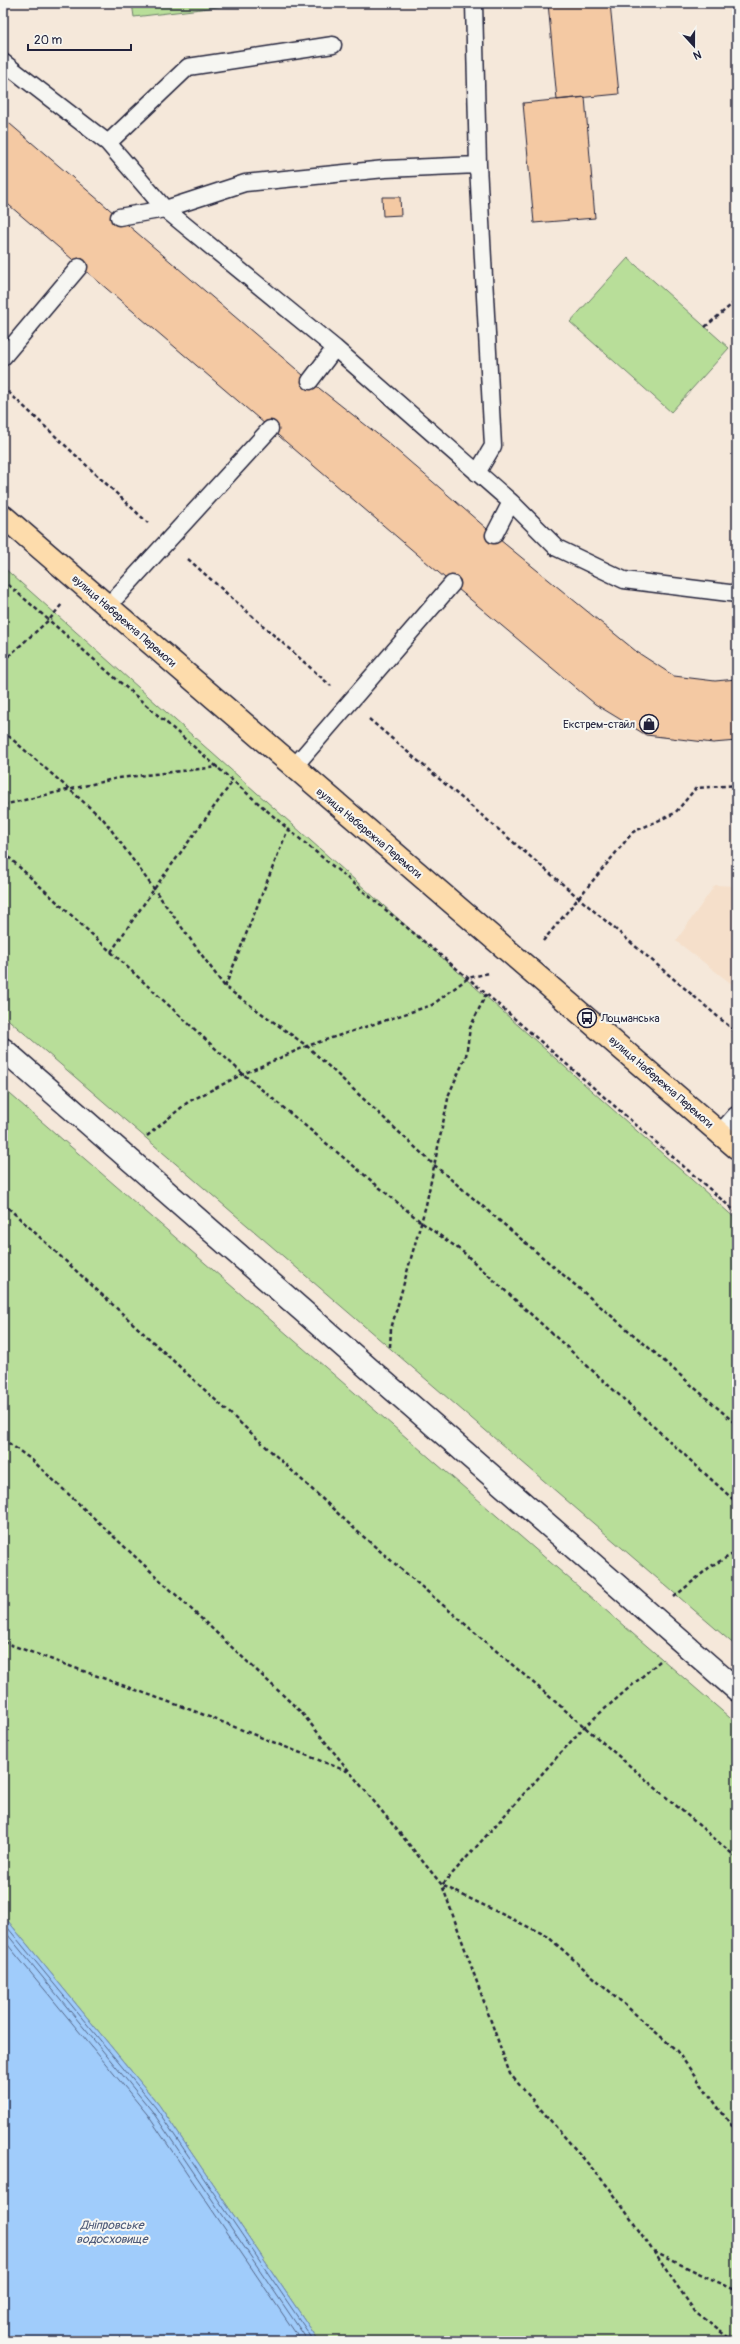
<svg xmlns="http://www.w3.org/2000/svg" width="740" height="2344" font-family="Pangolin,sans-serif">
  <rect width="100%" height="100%" fill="#f5e8da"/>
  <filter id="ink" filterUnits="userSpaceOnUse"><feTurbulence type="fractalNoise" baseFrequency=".025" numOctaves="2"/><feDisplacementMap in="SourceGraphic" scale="8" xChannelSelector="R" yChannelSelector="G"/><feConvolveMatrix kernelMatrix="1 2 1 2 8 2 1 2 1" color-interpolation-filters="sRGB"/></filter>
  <g filter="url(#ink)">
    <path fill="#f5dfca" d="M715,885L737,886V988L676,941Z"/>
    <path fill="#b8de99" stroke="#6d806a" d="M132,3H251L134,17Z
      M628,258L729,348L671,412L570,322Z
      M3,567L737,1220V1647L3,1015Z
      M3,1088L737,1724V2341H319L159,2105L3,1915Z"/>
    <path fill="#a0ccfb" stroke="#6e88ae" d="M3,1915L159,2105L319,2341H3Z"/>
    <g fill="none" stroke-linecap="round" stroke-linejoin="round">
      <path stroke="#546688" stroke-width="1" d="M3,1922L156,2108L314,2341
        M3,1929L152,2111L308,2341
        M3,1939L147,2114L301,2341"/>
    </g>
    <path fill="#f4c9a3" stroke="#22223b" d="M548,3H610L619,94L557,100Z
      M585,97L595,218L534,223L523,103Z
      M3,118L310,381L386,441L494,535L637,652L674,676L715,681L737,679V741L713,743L646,735L595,704L452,584L3,200Z
      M382,197H400L401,215L383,216Z"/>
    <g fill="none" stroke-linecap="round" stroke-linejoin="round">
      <g stroke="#22223b" stroke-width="19">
        <path id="service" d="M3,62L108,143L165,209L119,217
          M108,143L188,67L333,45
          M335,348L511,502
          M3,357L79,267
          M310,381L335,348L165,209L245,183L385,169L478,165L474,3
          M477,473L493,446L478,165
          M494,535L511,502L557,548L624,580L737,594
          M108,606L270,429
          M293,768L452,584"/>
      </g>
      <g stroke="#22223b" stroke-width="25">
        <path id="pedestrian" d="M3,1049L737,1690"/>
      </g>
      <g stroke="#22223b" stroke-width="25">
        <path id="minor" d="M722,1135L737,1118"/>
      </g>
      <g stroke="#22223b" stroke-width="25">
        <path id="primary" d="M3,516L737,1148"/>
      </g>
      <path stroke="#22223b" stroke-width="2.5" stroke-dasharray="4 3" stroke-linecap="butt" d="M705,327L737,300
        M3,387L148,523
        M188,559L331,686
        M3,580L288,829L468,978L737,1213
        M3,661L50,619L62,604
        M369,719L737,1033
        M3,731L104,820L225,987L307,1046L433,1164L655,1353L737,1425
        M3,805L118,778L218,767
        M3,852L243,1074L421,1222L463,1252L737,1503
        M543,941L633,832L675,813L696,788L737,785
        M111,952L154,889L233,781
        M225,987L288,829
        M147,1136L188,1102L243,1074L307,1046L432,1005L468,978L489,973
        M3,1203L358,1532L737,1858
        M390,1347L391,1329L426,1205L449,1094L466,1056L470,1028L486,994
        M3,1439L32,1460L301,1712L442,1885L510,2074L610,2189L696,2313L733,2341
        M674,1597L711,1566L737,1552
        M3,1642L194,1711L349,1772
        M660,1661L584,1727L442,1885L547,1936L676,2050L737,2133
        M654,2252L737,2291"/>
      <use href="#service" stroke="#f6f6f2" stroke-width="16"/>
      <use href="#pedestrian" stroke="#f6f6f2" stroke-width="22"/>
      <use href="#minor" stroke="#f6f6f2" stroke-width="22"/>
      <use href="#primary" stroke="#fddcac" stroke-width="22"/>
    </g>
  </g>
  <defs>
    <g id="shop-ring" transform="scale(1)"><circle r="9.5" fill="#f6f6f2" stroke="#22223b" stroke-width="1.5"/><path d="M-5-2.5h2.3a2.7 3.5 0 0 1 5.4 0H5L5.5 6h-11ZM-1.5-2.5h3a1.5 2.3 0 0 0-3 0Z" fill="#22223b"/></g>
    <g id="bus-ring" transform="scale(1)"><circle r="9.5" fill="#f6f6f2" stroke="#22223b" stroke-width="1.5"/><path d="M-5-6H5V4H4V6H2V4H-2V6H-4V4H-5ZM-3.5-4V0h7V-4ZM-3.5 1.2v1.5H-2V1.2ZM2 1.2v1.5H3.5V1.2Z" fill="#22223b"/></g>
  </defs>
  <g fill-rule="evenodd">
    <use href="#shop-ring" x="649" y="724"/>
    <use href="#bus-ring" x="587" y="1018"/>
  </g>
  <g text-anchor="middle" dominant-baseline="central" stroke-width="4" stroke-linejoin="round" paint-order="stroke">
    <g font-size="11" fill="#22223b" stroke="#f6f6f2">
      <text transform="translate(124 621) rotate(41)">вулиця Набережна Перемоги</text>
      <text transform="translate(369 833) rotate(40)">вулиця Набережна Перемоги</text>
      <text transform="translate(661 1082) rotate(41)">вулиця Набережна Перемоги</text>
    </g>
    <g font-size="11" fill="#22223b" stroke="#f6f6f2" text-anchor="end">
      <text x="635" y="724">Екстрем-стайл</text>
      <text x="601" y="1018" text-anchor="start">Лоцманська</text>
    </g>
    <g font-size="12" font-style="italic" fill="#485575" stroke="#f6f6f2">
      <text x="112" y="2225">Дніпровське<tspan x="112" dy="14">водосховище</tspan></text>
    </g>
  </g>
  <rect width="740" height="2344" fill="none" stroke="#f6f6f2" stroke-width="16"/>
  <rect x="8" y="8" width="724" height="2328" fill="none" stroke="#22223b" stroke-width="1.5" filter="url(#ink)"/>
  <g transform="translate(694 46) rotate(159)" stroke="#f6f6f2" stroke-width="3" paint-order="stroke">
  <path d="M0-3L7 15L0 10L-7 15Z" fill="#22223b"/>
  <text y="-6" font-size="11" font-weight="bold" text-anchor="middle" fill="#22223b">N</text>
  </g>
  <path d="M28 44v6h103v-6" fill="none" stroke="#22223b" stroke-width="2"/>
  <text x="34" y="44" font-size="12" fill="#22223b" stroke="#f6f6f2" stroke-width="3" paint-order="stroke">20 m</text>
</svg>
